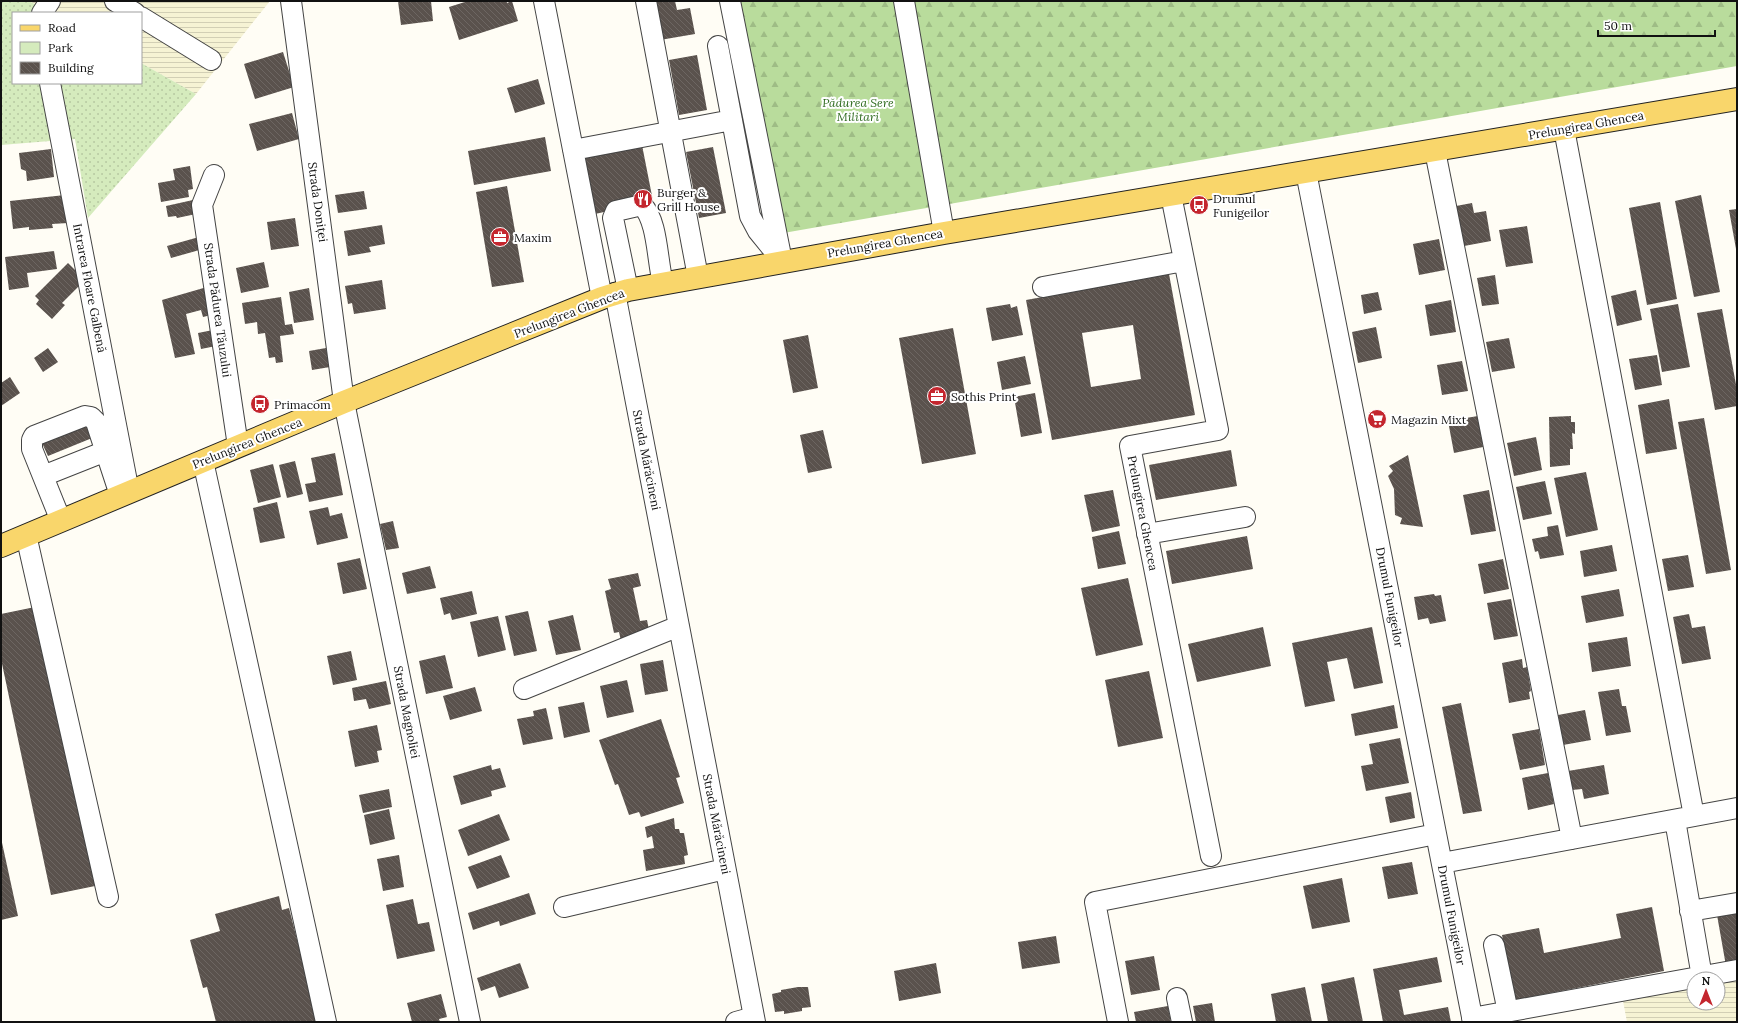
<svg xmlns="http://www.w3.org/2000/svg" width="1738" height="1023" font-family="Lora,serif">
  <defs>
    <pattern id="farmland-rules" width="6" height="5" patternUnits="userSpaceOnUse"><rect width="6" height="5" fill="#f6f3d4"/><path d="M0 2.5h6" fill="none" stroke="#d2cfb5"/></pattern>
    <pattern id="green-dots" width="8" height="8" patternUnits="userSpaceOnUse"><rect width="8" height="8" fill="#d5ebbd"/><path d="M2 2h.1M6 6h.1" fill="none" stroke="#b6c8a1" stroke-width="1.8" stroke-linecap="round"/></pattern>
    <pattern id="forest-firs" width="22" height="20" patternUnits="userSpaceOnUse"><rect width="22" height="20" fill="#b9dc9c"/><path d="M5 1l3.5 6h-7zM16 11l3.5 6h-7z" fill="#9ebc85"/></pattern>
    <pattern id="building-back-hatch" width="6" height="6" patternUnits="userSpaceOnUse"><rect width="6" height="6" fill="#5a524d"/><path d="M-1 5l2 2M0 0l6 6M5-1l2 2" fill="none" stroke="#6d6662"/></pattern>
  </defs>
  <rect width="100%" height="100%" fill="#fffdf5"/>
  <path fill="url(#farmland-rules)" d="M29,1H270L196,94L141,63V13H51Z
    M1737,980V1022H1627L1623,1001L1694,988V1003H1718V984Z"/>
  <path fill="url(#green-dots)" d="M1,1H29L51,13H13V83H141V63L196,94L88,218L75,139L1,145Z"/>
  <path fill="url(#forest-firs)" d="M726,1H1737V66L772,235Z"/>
  <path fill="url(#building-back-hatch)" fill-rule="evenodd" d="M398,1H431L433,21L401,25Z
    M468,1H507V3L512,1L518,21L459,40L449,7Z
    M652,1H675L677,10L690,8L695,34L660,40Z
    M283,52L294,87L255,99L244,64Z
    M697,55L707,110L679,115L669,60Z
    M538,79L545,104L515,113L507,88Z
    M292,113L299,139L257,151L249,124Z
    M545,137L551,171L474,185L468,151Z
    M642,145L653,201L595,214L583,157Z
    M713,147L726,213L699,218L686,152Z
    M51,149L54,177L27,181L26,171L21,169L19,153Z
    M190,166L193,189L188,190L189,197L161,202L158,183L175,180L173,169Z
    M507,186L524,282L492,287L476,192Z
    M364,191L367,209L338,213L335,195Z
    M65,195L68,223L52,224L53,228L29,230V227L13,229L10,201Z
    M1701,195L1720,292L1694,297L1675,201Z
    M193,200L196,214L177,218L176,216L168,217L166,206Z
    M1660,202L1677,299L1647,305L1629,208Z
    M1472,203L1474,213L1486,211L1491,241L1464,246L1456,206Z
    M1737,209V249H1736L1729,210Z
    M295,218L299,246L271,250L267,222Z
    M382,225L385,244L369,247L371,252L348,256L344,231Z
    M1527,226L1533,263L1506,267L1499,230Z
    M199,237L203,249L171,258L167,246Z
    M1439,239L1445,270L1419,275L1413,244Z
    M54,251L57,269L27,273L29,287L9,290L5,257Z
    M264,262L269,287L241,293L236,268Z
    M68,263L85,280L62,303L65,305L52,319L36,304L39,300L35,296Z
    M1169,274L1195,415L1052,440L1026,300ZM1133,325L1141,379L1091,387L1082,333Z
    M1495,275L1499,304L1482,306L1477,278Z
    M382,280L386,309L354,314L352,303L348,304L345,286Z
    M207,287L215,314L203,317L201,310L186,314L195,354L175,358L162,300Z
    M309,288L314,320L294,323L289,292Z
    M1636,290L1642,320L1617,326L1611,296Z
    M1378,292L1382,310L1364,314L1361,295Z
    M281,297L285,325L292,324L294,334L280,336L283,362L276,363L275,357L269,358L265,333L258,334L257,322L245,324L242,303Z
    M1451,300L1456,332L1430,336L1425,305Z
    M1010,304L1011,308L1017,306L1023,335L992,341L986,308Z
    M1678,304L1690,367L1662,372L1650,309Z
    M1722,309L1737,390V406L1715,410L1697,313Z
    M1376,327L1382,358L1358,363L1352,332Z
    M953,328L976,454L922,464L899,338Z
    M213,330L216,346L201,349L198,333Z
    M808,335L818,388L793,393L783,340Z
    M1509,338L1515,368L1492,372L1486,342Z
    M48,348L58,362L43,372L34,358Z
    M326,348L330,367L312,370L309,351Z
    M1657,355L1662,385L1635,390L1629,359Z
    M1025,356L1031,384L1002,390L997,362Z
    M1462,361L1468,391L1442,395L1437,365Z
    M10,377L20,393L1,406V383Z
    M1035,393L1042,433L1021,437L1014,397Z
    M1669,399L1677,449L1646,454L1638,405Z
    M1478,416L1483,447L1454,453L1448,421Z
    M1571,416V422H1575V434L1572,433L1573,449H1570V465L1550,467L1549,417Z
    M1704,418L1731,570L1706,574L1678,422Z
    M91,422L97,436L48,456L42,443Z
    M823,430L832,468L808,473L800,435Z
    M1536,437L1542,470L1514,476L1507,443Z
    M1231,450L1237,486L1156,500L1149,465Z
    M335,453L343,495L309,502L305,484L316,482L311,458Z
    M1408,455L1423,527L1400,524L1402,518L1395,515L1394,489L1388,476L1393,471L1389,466Z
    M295,461L303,494L287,498L279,465Z
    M273,464L281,497L258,503L250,470Z
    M1586,472L1598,530L1566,537L1554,478Z
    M1545,481L1552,514L1523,520L1516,487Z
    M1113,490L1120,526L1092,532L1084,495Z
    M1489,490L1496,531L1471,535L1463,495Z
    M277,502L285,538L260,543L253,508Z
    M328,507L330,516L342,513L348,538L317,545L309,511Z
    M393,521L399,548L386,550L380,524Z
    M1558,525L1564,555L1540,559L1538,551L1535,552L1532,539L1548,536L1547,527Z
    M1119,531L1126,564L1098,569L1092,537Z
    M1247,536L1253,569L1172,584L1166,551Z
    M1612,545L1617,571L1584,577L1580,551Z
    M1688,555L1694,587L1668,591L1662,559Z
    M360,558L367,589L343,594L337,563Z
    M1503,559L1509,589L1484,594L1478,564Z
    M430,566L436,588L407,594L402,573Z
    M638,573L641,586L633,588L640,621L647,620L650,635L621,641L619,632L614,633L605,591L611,589L608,579Z
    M1128,578L1143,645L1096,656L1081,588Z
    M1619,589L1624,616L1586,623L1581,596Z
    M472,591L477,614L452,620L450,613L444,615L440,598Z
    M1434,594L1435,596L1441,595L1446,621L1430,624L1428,618L1418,620L1414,597Z
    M1511,599L1518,636L1494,640L1487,603Z
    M35,607L95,886L51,895L1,659V614Z
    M528,611L537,651L514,656L505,616Z
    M1689,614L1692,628L1705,626L1711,659L1682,664L1673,617Z
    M573,615L581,650L556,655L548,621Z
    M498,616L506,650L478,657L470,622Z
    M1263,627L1271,666L1197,682L1188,644Z
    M1372,627L1383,683L1354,689L1347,658L1327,662L1335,701L1305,707L1292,643Z
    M1627,637L1631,666L1592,672L1588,643Z
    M351,651L357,680L333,685L327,656Z
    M445,655L453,688L426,694L419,661Z
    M1522,659L1523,668L1527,667L1531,691L1529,692L1530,699L1509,703L1502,663Z
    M663,660L668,691L645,695L640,664Z
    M1149,671L1163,738L1118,747L1105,680Z
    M627,680L634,712L607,718L600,686Z
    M386,681L391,704L369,709L366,699L354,701L352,688Z
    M475,687L482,711L450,720L443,696Z
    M1619,689L1622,706H1626L1631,732L1606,736L1598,692Z
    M584,702L590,732L564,738L558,707Z
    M1461,703L1482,811L1463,814L1442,707Z
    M1394,705L1398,728L1355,736L1351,714Z
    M546,708L553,739L523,745L517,719L534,716L533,711Z
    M1585,710L1591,740L1563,745L1558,715Z
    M661,719L680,777L676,778L684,803L641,817L639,812L629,815L618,784L615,785L599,740Z
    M377,725L382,750L377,751L379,762L355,767L348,731Z
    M1539,729L1545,765L1520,770L1512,734Z
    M1400,738L1409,783L1366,791L1361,766L1373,764L1369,744Z
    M491,765L492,770L500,768L506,787L491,791L492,796L461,805L453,776Z
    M1604,765L1609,794L1584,799L1582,789L1572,790L1568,771Z
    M1548,773L1554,804L1528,810L1522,778Z
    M389,789L392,807L363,813L359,795Z
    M1411,792L1415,818L1390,823L1385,797Z
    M389,809L395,839L370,845L364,815Z
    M499,814L510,840L468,856L458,830Z
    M674,818L675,829H679L680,833H684L688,855L684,856L685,864L646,871L643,850L654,848L652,836L647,838L645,827Z
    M1,838L18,916L1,920Z
    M399,855L404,887L383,891L377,859Z
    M501,855L510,877L477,889L468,867Z
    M1412,862L1418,894L1388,899L1382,867Z
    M1342,878L1350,922L1312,929L1303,886Z
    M529,893L536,914L500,926L499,921L473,930L468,913Z
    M279,896L282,910L289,908L318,1022H216L207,987L203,988L190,940L220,931L215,914Z
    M413,899L418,924L429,922L435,951L397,959L386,905Z
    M1652,907L1664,971L1515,1000L1502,935L1539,928L1544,953L1621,938L1616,914Z
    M1737,911V964L1726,966L1717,915Z
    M1056,936L1060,963L1022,969L1018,942Z
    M1154,956L1160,990L1131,995L1125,961Z
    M1437,957L1442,982L1399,990L1404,1015L1448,1007L1451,1022H1383L1373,969Z
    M520,963L529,988L499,998L495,986L481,991L477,978Z
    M936,963L941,993L899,1001L894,971Z
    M1354,977L1363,1022H1328L1321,984Z
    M798,987H808L811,1007L802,1008V1011L784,1014V1011L775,1012L772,994L781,992V990Z
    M1305,987L1312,1022H1276L1271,994Z
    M441,994L447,1017L439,1019L440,1022H412L407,1003Z
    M1212,1003L1215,1022H1196L1193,1006Z
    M1168,1006L1171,1022H1136L1134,1012Z"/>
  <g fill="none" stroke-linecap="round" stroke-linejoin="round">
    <g stroke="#444" stroke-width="22">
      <path id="minor" d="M115,1L135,13
        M291,1L344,402L470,1022
        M544,1L602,298
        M646,1L698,277
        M730,1L782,261
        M904,1L944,233
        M42,13L50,1
        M141,17L211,60
        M718,46L750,216L758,231L780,258
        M50,83L129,492
        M1564,129L1694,816
        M573,150L732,120
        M1435,151L1572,839
        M1306,172L1473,1022
        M214,175L202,205L238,446
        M1171,195L1218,430L1130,446L1211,856
        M1043,287L1184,261
        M628,290L613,218L616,211L642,205C658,221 657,261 663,283
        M615,293L755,1022
        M203,461L326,1022
        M43,476L106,451
        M61,521L32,449V440L34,436L85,416L91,417L96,422L118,489
        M1147,534L1245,517
        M26,535L108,897
        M524,689L679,626
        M1675,820L1702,977
        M1442,863L1737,808
        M564,907L725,869
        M1690,911L1737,903
        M1494,945L1508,1012
        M1177,998L1182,1022
        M1472,1018L1737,970
        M736,1022L754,1017
        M1118,1022L1095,902L1436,834"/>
    </g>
    <g stroke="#222" stroke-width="24">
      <path id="major" d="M1,546L344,402L602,298L628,290L944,233L1737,99"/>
    </g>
    <use href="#minor" stroke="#fff" stroke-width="20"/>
    <use href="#major" stroke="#f9d66b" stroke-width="22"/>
  </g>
  <defs>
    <g id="restaurant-disc" transform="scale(1)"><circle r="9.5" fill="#c4262e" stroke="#fff"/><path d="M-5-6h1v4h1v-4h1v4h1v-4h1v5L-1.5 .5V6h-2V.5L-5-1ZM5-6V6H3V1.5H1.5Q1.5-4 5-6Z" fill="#fff"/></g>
    <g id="bus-disc" transform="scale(1)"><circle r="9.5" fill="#c4262e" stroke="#fff"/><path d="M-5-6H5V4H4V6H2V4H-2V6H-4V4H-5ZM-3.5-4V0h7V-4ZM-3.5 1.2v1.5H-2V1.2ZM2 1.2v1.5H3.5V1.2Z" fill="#fff"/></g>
    <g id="office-disc" transform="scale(1)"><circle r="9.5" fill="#c4262e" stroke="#fff"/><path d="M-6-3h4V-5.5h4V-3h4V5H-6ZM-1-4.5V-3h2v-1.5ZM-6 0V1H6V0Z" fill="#fff"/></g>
    <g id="supermarket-disc" transform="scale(1)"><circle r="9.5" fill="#c4262e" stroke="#fff"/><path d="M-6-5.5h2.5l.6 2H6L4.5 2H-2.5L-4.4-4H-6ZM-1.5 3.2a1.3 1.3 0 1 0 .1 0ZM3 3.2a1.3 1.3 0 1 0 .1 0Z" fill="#fff"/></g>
  </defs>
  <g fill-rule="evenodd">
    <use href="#restaurant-disc" x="643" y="199"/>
    <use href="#bus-disc" x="1199" y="205"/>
    <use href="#office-disc" x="500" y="237"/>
    <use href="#office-disc" x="937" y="396"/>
    <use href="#bus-disc" x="260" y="404"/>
    <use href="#supermarket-disc" x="1377" y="419"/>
  </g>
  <g text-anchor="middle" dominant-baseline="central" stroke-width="4" stroke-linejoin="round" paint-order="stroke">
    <g font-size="12" font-style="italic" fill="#2f6b1f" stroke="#fff">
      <text x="858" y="102">Pădurea Sere<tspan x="858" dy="14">Militari</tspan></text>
    </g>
    <g font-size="12" fill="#111" stroke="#fff">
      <text transform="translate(1586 125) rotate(-10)">Prelungirea Ghencea</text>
      <text transform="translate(318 202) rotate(82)">Strada Doniței</text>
      <text transform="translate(885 243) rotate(-10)">Prelungirea Ghencea</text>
      <text transform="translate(90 288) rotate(79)">Intrarea Floare Galbenă</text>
      <text transform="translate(218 310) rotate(82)">Strada Pădurea Tăuzului</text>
      <text transform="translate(569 313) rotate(-21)">Prelungirea Ghencea</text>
      <text transform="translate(247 443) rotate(-22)">Prelungirea Ghencea</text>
      <text transform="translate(647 460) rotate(79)">Strada Mărăcineni</text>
      <text transform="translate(1143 513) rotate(79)">Prelungirea Ghencea</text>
      <text transform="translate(1390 597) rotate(79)">Drumul Funigeilor</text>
      <text transform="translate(407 712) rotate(79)">Strada Magnoliei</text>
      <text transform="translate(717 824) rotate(79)">Strada Mărăcineni</text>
      <text transform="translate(1452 915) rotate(79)">Drumul Funigeilor</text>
    </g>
    <g font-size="12" fill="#111" stroke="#fff" text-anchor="start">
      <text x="657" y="192">Burger &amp;<tspan x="657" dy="14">Grill House</tspan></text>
      <text x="1213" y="198">Drumul<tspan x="1213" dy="14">Funigeilor</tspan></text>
      <text x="514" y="237">Maxim</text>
      <text x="951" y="396">Sothis Print</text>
      <text x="274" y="404">Primacom</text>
      <text x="1391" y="419">Magazin Mixt</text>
    </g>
  </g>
  <rect width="1738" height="1023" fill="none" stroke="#111111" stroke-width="4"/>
  <rect x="12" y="12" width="130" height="72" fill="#ffffff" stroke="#a0a0a0"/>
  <rect x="20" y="25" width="20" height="6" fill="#f9d66b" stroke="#a0a0a0"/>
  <text x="48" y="32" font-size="12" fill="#111111">Road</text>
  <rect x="20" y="42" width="20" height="12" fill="#d5ebbd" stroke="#a0a0a0"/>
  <text x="48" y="52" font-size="12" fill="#111111">Park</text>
  <rect x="20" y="62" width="20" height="12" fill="url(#building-back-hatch)" stroke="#a0a0a0"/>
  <text x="48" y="72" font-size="12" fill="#111111">Building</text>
  <g transform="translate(1706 991)"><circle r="19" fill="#ffffff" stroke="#a0a0a0"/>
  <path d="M0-3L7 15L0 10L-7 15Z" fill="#c4262e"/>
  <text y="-6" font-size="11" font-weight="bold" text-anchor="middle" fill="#111111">N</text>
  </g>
  <path d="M1598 30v6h117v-6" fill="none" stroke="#111111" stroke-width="2"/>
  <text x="1604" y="30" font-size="12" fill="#111111" stroke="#ffffff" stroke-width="3" paint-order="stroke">50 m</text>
</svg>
